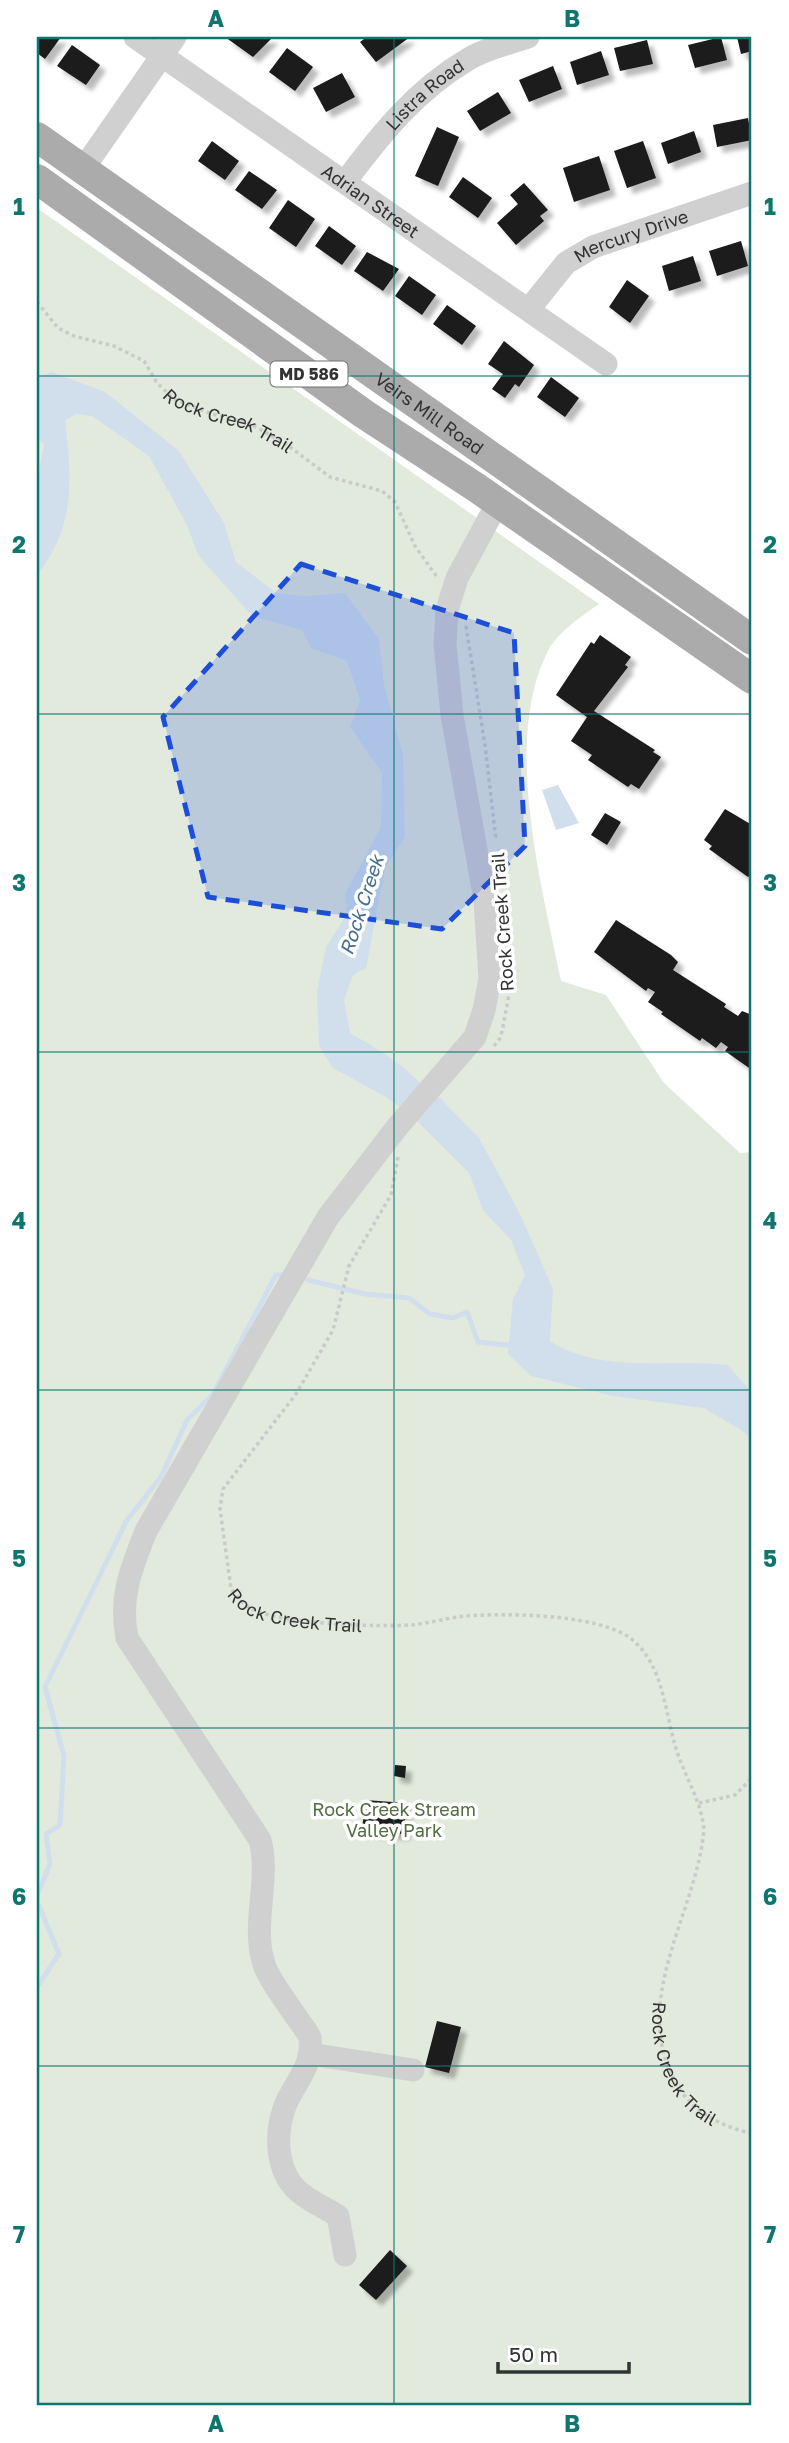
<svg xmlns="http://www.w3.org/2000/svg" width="789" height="2443" font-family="'Golos Text',sans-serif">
  <defs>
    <filter id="shadow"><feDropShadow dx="6" dy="6" stdDeviation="2" flood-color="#0004"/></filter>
  </defs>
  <rect width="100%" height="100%" fill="#fff"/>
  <path fill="#e2e9dd" d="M37,208L599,604C583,615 557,633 548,651C502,741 542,886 561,981L606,995L664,1083L740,1153L752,1152V2406H37Z"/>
  <path fill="#d1dfec" d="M52,372L105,392L179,451L224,523L236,562L276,593L305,596L345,593L379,639L384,684L403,755L405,837L385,868L366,968L353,975L344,1000L350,1033C382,1051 411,1069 433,1098H440L479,1138L520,1214L553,1289L550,1341C601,1374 670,1359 728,1365L752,1393V1441L744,1432L704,1408L613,1396L531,1376L508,1354L513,1299L525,1275L511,1240L483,1210L469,1173L414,1118L386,1097L333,1068L319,1046L317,992L326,947L347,914L345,894L381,827L382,773L350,727L360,700L347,661L311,648L302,630L252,616L198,555L187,525L149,456L92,416L77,414L65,420C72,478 76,526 37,575V483L44,444L37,440V377Z
    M558,785L579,823L556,830L542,790Z"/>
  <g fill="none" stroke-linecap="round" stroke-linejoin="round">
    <path stroke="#d1dfec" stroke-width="5" d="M308,1280L365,1294L409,1298L430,1314L453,1318L467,1312L478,1342L516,1346
      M37,1896L50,1864L46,1834L60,1825L64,1756L45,1687L127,1520L161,1477L187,1420L213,1394L276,1275H283
      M37,1901L59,1954L37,1987"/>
  </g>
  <path fill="#1a1a1a" filter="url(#shadow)" d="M37,37H61L45,59L37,53Z
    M225,37H273L253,57Z
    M367,37H410L376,62L360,42Z
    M721,37L727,60L695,68L688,45Z
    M737,37H752V51L741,54Z
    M647,40L653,64L620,71L614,48Z
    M72,45L100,65L86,85L57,66Z
    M287,48L313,67L295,91L269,72Z
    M601,51L609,75L577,85L570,62Z
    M553,66L562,89L529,102L519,80Z
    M342,73L355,97L326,112L313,88Z
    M498,92L511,113L480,131L467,111Z
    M748,118L752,140L717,147L713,125Z
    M437,127L459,137L438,186L415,176Z
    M694,131L701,152L668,164L661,143Z
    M212,141L239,161L225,180L198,161Z
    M643,141L656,178L627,188L614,151Z
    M599,156L610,190L574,202L563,168Z
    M249,171L277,190L262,209L235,190Z
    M463,177L492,198L478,218L449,197Z
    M524,183L548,210L540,216L544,221L516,245L497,223L518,204L510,195Z
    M288,200L315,219L296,247L269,228Z
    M329,226L356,246L342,265L315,246Z
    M741,241L748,266L717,276L709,251Z
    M367,252L399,269L383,291L354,271Z
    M693,256L701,281L669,291L662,266Z
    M409,276L436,295L422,315L395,296Z
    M627,280L649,296L630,323L609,307Z
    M447,305L476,326L462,345L433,324Z
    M504,341L534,365L519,387L515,384L505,398L492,389L503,374L488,364Z
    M551,377L579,398L565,417L537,397Z
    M600,635L631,657L625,665L628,667L594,711L655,750L653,752L661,757L639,789L631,784L628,787L588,760L592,755L571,741L587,717L556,695L591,642L594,644Z
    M725,809L752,825V874L748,877L709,849L712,846L704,840Z
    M605,813L621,822L607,845L591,835Z
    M616,920L671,955L678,962L673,970L726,1004L724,1007L738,1016L742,1011L752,1015V1070L725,1051L728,1047L721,1042L716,1048L702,1038L700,1041L661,1014L663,1012L648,1002L655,992L648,988L646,991L594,952Z
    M395,1765L406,1766L405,1778L394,1776Z
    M365,1800L406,1803L404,1834L362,1831Z
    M437,2021L461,2027L449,2073L425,2067Z
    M390,2250L407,2266L376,2300L359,2285Z"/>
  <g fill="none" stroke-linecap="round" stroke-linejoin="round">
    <g stroke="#cacaca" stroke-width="3.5" stroke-dasharray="3.5 3.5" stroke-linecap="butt">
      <path id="s1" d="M37,302L58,328L74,336L114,346L144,361L157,383L174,399L212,414L247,422L286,444L330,477L382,491L395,502L415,546L437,577"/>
      <path d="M466,626L485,745L496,840"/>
      <path d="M494,1046L501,1037L509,994"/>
      <path id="s2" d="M398,1157L391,1195L349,1266L333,1330L296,1394L223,1489L220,1509L231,1588C236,1597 244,1605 254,1610C285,1624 376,1627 412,1625C430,1623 447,1618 465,1616C506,1613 604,1613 635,1642C663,1668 665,1710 675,1745C683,1774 701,1799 704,1830C696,1915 628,2002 677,2085C692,2111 723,2128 752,2133"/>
      <path d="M699,1803L735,1795L752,1778"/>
    </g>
    <g stroke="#d0d0d0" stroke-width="23">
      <path id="s3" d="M135,37L606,364"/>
      <path d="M83,169L175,37"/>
      <path id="s4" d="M345,182C380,135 416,90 467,60C484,49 508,44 528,37"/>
      <path id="s5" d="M529,309L566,263L593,247L752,193"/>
      <path d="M310,2054L413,2070"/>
      <path d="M345,2255L338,2216C326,2208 309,2201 298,2191C274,2169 275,2128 287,2101C298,2079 313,2064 310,2038C309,2032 271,1985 265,1967C250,1926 271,1881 260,1840L127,1638C119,1597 131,1569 146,1531L328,1217L398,1126L475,1037L484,1010L490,979L485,900L452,715L445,644L447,610L457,578L498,502"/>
    </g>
    <g stroke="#ababab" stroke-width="30">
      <path id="s6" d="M37,137L752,640"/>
      <path d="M37,179L364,414L477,488L752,679"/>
    </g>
  </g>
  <path fill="#1d4ed8" fill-opacity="0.2" stroke="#1d4ed8" stroke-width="5" stroke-dasharray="14 9" stroke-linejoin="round" d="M301,564L514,633L525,846L442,929L208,897L163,717Z"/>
  <path fill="none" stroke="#0f766e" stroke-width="2" stroke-opacity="0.55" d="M394,37V2406M37,376H752M37,714H752M37,1052H752M37,1390H752M37,1728H752M37,2066H752"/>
  <g text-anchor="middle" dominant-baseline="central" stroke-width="7" stroke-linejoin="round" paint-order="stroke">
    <rect fill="#fff" stroke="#707070" stroke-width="2" x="270.5" y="361.5" width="77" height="25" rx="5"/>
    <g font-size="16" font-weight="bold" fill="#333">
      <text x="309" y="374">MD 586</text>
    </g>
    <g font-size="18" fill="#333" stroke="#fff">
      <text stroke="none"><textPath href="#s4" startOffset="119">Listra Road</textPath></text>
      <text stroke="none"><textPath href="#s3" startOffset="287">Adrian Street</textPath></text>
      <text stroke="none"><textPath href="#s5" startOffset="130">Mercury Drive</textPath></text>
      <text stroke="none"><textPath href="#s6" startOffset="480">Veirs Mill Road</textPath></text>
      <text stroke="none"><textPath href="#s1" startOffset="234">Rock Creek Trail</textPath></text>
      <text transform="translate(502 922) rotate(-94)">Rock Creek Trail</text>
      <text stroke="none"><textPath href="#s2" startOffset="553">Rock Creek Trail</textPath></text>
      <text stroke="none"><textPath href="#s2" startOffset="1351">Rock Creek Trail</textPath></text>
    </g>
    <g font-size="18" fill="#526d42" stroke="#fff">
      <text x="394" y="1809">Rock Creek Stream<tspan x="394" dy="21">Valley Park</tspan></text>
    </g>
    <g font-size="19" font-style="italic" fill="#446d91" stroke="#fff">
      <text transform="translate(361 905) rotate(-72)">Rock Creek</text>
    </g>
  </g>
  <rect width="789" height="2443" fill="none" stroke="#ffffff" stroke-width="77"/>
  <path d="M498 2362v10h131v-10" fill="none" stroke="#333333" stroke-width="3.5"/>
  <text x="509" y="2362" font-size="21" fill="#333333" stroke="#ffffff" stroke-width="5" paint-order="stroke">50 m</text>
  <rect x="38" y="38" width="712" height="2366" fill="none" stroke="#0f766e" stroke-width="2.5"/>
  <g font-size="23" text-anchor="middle" font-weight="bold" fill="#0f766e">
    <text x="216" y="27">A</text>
    <text x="572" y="27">B</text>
    <text x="19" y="215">1</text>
    <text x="770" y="215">1</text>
    <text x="19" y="553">2</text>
    <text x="770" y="553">2</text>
    <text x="19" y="891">3</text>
    <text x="770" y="891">3</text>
    <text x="19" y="1229">4</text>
    <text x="770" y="1229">4</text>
    <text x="19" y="1567">5</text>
    <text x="770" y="1567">5</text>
    <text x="19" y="1905">6</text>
    <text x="770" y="1905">6</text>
    <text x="19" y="2243">7</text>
    <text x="770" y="2243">7</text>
    <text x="216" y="2432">A</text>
    <text x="572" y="2432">B</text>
  </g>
</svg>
